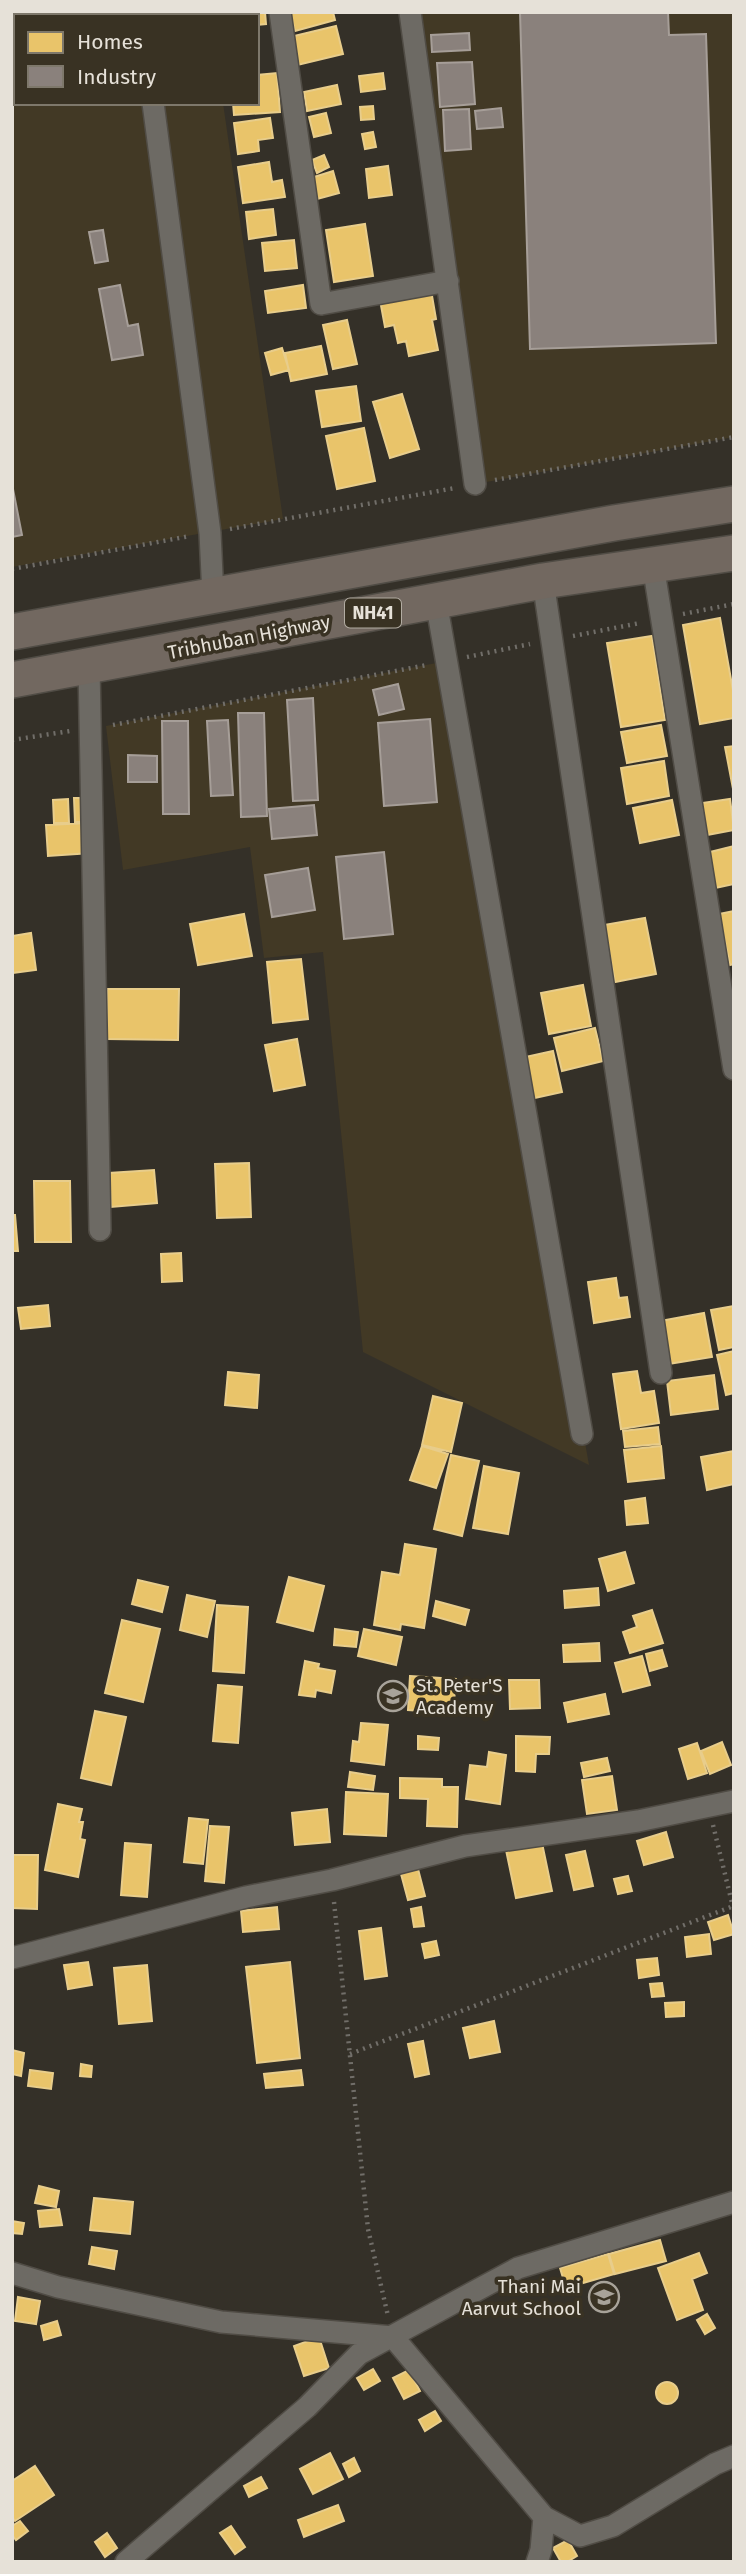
<svg xmlns="http://www.w3.org/2000/svg" width="746" height="2574" font-family="'Fira Sans',sans-serif">
  <rect width="100%" height="100%" fill="#343028"/>
  <path fill="#423925" d="M12,12H212L213,16H16V103H223L283,519L12,567Z
    M410,12H734V437L475,484Z
    M447,661L589,1465L363,1352L323,952L264,958L250,847L123,870L106,726Z"/>
  <path fill="#e9c46a" stroke="#e8cd8b" stroke-width="2" d="M215,12H265L266,24L257,25V16H215Z
    M290,12H333L335,20L295,31Z
    M336,26L343,54L297,65L290,37Z
    M277,73L280,112L234,115L233,103H257V75Z
    M383,73L385,89L361,92L359,76Z
    M337,85L341,104L307,111L304,92Z
    M373,106L374,119L361,120L360,107Z
    M326,113L331,133L314,137L309,117Z
    M270,118L273,138L258,140L259,151L238,154L234,123Z
    M373,132L376,147L365,149L362,134Z
    M324,155L329,167L317,173L312,160Z
    M269,162L272,182L282,180L285,197L243,203L238,167Z
    M388,166L392,195L369,198L366,169Z
    M333,171L339,193L317,199L311,178Z
    M273,209L276,235L249,239L246,212Z
    M365,224L373,276L334,282L326,230Z
    M294,240L297,268L265,271L262,243Z
    M303,285L306,308L268,313L265,291Z
    M431,290L436,319L432,320L438,350L409,356L406,341L398,343L394,325L385,327L380,300Z
    M347,320L357,364L333,369L323,325Z
    M321,346L327,374L291,381L285,353Z
    M282,348L289,370L271,375L265,353Z
    M356,386L361,421L322,427L316,391Z
    M402,394L419,449L390,458L373,402Z
    M364,428L375,481L337,489L326,436Z
    M720,618L734,696V718L700,724L683,625Z
    M652,636L665,720L621,727L607,643Z
    M661,725L667,756L627,763L621,732Z
    M734,746V794L725,747Z
    M664,761L669,796L627,804L621,768Z
    M74,798H87L88,822H75Z
    M68,799L69,823H54L53,800Z
    M730,799L734,830L707,835L702,803Z
    M672,800L679,835L640,843L633,808Z
    M88,823L91,853L48,856L46,825Z
    M734,846V884L715,888L706,853Z
    M734,911V964L730,965L719,914Z
    M244,914L252,956L198,965L190,924Z
    M645,918L656,974L615,982L604,925Z
    M31,933L36,970L12,973V936Z
    M301,959L308,1019L273,1023L267,962Z
    M583,985L591,1026L549,1034L541,993Z
    M107,989H179L178,1040L107,1039Z
    M595,1028L603,1061L562,1071L554,1038Z
    M297,1039L305,1085L274,1091L265,1045Z
    M553,1051L562,1092L530,1099L521,1058Z
    M249,1163L251,1217L217,1218L215,1164Z
    M154,1170L157,1203L111,1207L109,1173Z
    M34,1181H70L71,1242H35Z
    M12,1215H15L18,1251H12Z
    M181,1253L182,1281L162,1282L161,1254Z
    M616,1278L619,1298L627,1297L630,1317L594,1323L588,1282Z
    M48,1305L50,1326L21,1329L18,1308Z
    M734,1306V1347L719,1350L711,1310Z
    M704,1313L712,1357L668,1364L660,1321Z
    M734,1351V1393L726,1395L717,1355Z
    M637,1371L641,1393L654,1391L659,1423L621,1429L613,1374Z
    M228,1372L259,1375L257,1408L225,1405Z
    M714,1375L718,1409L671,1415L667,1381Z
    M433,1396L462,1403L451,1452L422,1445Z
    M658,1427L660,1444L625,1447L623,1431Z
    M422,1446L448,1454L436,1488L410,1480Z
    M661,1446L664,1478L628,1482L624,1450Z
    M734,1451V1484L707,1490L701,1457Z
    M451,1455L479,1461L462,1536L434,1529Z
    M484,1466L519,1473L508,1534L473,1528Z
    M645,1498L648,1523L627,1525L625,1501Z
    M405,1544L436,1549L424,1628L401,1624L400,1630L374,1625L382,1572L400,1575Z
    M625,1552L634,1583L608,1591L599,1559Z
    M289,1577L324,1586L313,1631L277,1622Z
    M138,1580L168,1587L162,1612L132,1604Z
    M598,1588L599,1605L565,1608L564,1591Z
    M187,1595L215,1601L207,1637L180,1630Z
    M436,1601L469,1610L465,1625L433,1616Z
    M217,1605L248,1607L244,1673L213,1671Z
    M652,1610L663,1643L630,1653L623,1632L637,1627L633,1616Z
    M122,1620L160,1629L143,1702L105,1693Z
    M335,1629L358,1632L356,1647L334,1645Z
    M364,1629L402,1637L396,1665L358,1656Z
    M599,1643L600,1661L564,1662L563,1645Z
    M662,1650L667,1666L650,1671L646,1654Z
    M642,1656L650,1685L623,1692L615,1663Z
    M305,1661L319,1664L318,1668L335,1671L331,1693L316,1690L315,1697L299,1695Z
    M410,1676L456,1679L453,1713L408,1710Z
    M509,1680H539L540,1708L510,1709Z
    M218,1685L242,1687L238,1743L213,1741Z
    M605,1694L609,1714L568,1722L564,1703Z
    M95,1711L126,1717L111,1785L81,1778Z
    M361,1723L388,1725L384,1765L351,1761L353,1741L359,1742Z
    M418,1736L439,1738L438,1750L418,1749Z
    M516,1736L550,1737L549,1754H536L535,1772L516,1771Z
    M722,1742L731,1765L710,1774L701,1751Z
    M697,1743L707,1773L688,1779L679,1749Z
    M489,1752L506,1755L500,1804L466,1799L470,1765L487,1767Z
    M607,1758L610,1771L584,1777L581,1763Z
    M350,1772L375,1776L373,1790L348,1787Z
    M612,1776L617,1810L587,1814L582,1780Z
    M400,1778L442,1779V1787H458L457,1827L427,1826L428,1799L400,1798Z
    M346,1792L388,1794L386,1836L344,1834Z
    M58,1804L82,1809L79,1822H83L80,1839L85,1840L78,1877L45,1870Z
    M327,1809L330,1842L295,1845L292,1813Z
    M189,1818L208,1820L203,1864L184,1862Z
    M210,1826L229,1827L224,1883L205,1881Z
    M666,1832L673,1857L644,1865L637,1841Z
    M125,1843L151,1845L147,1897L121,1895Z
    M542,1843L552,1891L516,1898L506,1850Z
    M585,1851L593,1886L574,1890L566,1855Z
    M12,1855H38L37,1909L12,1908Z
    M418,1869L425,1896L408,1900L401,1874Z
    M628,1876L632,1891L618,1894L614,1879Z
    M277,1907L279,1929L243,1932L241,1911Z
    M421,1907L424,1926L414,1927L411,1909Z
    M728,1915L734,1934L714,1940L708,1922Z
    M381,1928L387,1976L365,1979L359,1931Z
    M709,1934L711,1954L687,1957L685,1937Z
    M436,1941L439,1955L425,1958L422,1944Z
    M657,1958L659,1975L639,1978L637,1960Z
    M88,1962L92,1985L68,1989L64,1965Z
    M290,1962L300,2058L257,2063L246,1967Z
    M147,1965L152,2021L119,2024L114,1968Z
    M662,1983L664,1996L652,1997L650,1984Z
    M684,2002V2016L666,2017L665,2003Z
    M494,2021L500,2052L470,2058L463,2028Z
    M423,2041L429,2074L415,2077L408,2044Z
    M12,2050L24,2053L21,2076L12,2074Z
    M81,2064L92,2066L91,2077L80,2076Z
    M30,2070L53,2073L51,2089L28,2086Z
    M301,2070L303,2085L266,2088L264,2074Z
    M39,2186L59,2191L56,2207L35,2203Z
    M94,2198L133,2202L130,2234L90,2230Z
    M59,2209L62,2225L40,2227L38,2211Z
    M12,2221L24,2223L22,2234L12,2233Z
    M660,2240L666,2261L615,2274L609,2254Z
    M92,2247L117,2251L114,2269L89,2264Z
    M699,2253L707,2273L692,2279L703,2310L677,2320L658,2268Z
    M608,2254L614,2274L566,2288L560,2268Z
    M18,2297L40,2301L36,2324L15,2321Z
    M707,2314L715,2328L705,2334L697,2320Z
    M57,2321L61,2335L44,2340L41,2326Z
    M319,2337L329,2368L304,2376L294,2346Z
    M373,2369L380,2381L364,2390L357,2378Z
    M409,2370L420,2391L404,2399L393,2378Z
    M656 2393a11 11 0 1 1 22 0a11 11 0 1 1-22 0Z
    M435,2411L441,2421L425,2431L419,2420Z
    M330,2453L343,2479L313,2494L300,2469Z
    M354,2458L360,2471L349,2477L343,2464Z
    M35,2466L54,2495L15,2521L12,2517V2481Z
    M261,2477L267,2488L249,2497L244,2486Z
    M338,2505L344,2521L304,2537L298,2520Z
    M20,2521L28,2531L16,2540L12,2535V2526Z
    M231,2526L245,2547L235,2554L220,2533Z
    M107,2533L117,2548L105,2557L95,2542Z
    M568,2540L577,2556L567,2562H561L553,2548Z"/>
  <path fill="#8a817c" stroke="#a69e98" stroke-width="2" d="M78,12H168V16H79Z
    M520,12H668L669,35L706,34L716,343L530,349Z
    M469,33L470,50L432,52L431,35Z
    M472,62L475,104L440,107L437,63Z
    M501,108L503,127L477,129L475,111Z
    M469,109L471,149L445,151L443,110Z
    M103,230L108,261L95,263L89,232Z
    M120,285L128,326L138,324L143,355L112,360L99,289Z
    M12,484L22,535L12,537Z
    M398,684L404,709L379,715L373,690Z
    M313,698L318,800L293,801L287,700Z
    M238,713H264L267,816L241,817Z
    M430,719L437,802L384,806L378,723Z
    M228,720L233,795L211,796L207,721Z
    M162,721H188L189,814H163Z
    M128,755L157,756V782H128Z
    M314,805L317,835L272,839L269,809Z
    M384,852L393,934L344,939L336,857Z
    M308,868L315,910L272,917L265,875Z"/>
  <g fill="none" stroke-linecap="round" stroke-linejoin="round">
    <g stroke="#504c45" stroke-width="24">
      <path id="minor" d="M280,12L321,304L448,281
        M410,12L475,484
        M12,90L16,89
        M153,103L210,533L213,596
        M653,565L734,1069
        M543,581L661,1373
        M436,601L582,1434
        M89,667L100,1230
        M12,1958L246,1897L332,1880L465,1846L638,1821L734,1801
        M12,2273L58,2287L221,2322L393,2337L544,2517L541,2550L537,2562
        M544,2517L580,2536L613,2526L715,2464L734,2456
        M126,2562L307,2407L359,2354L518,2268L734,2202"/>
    </g>
    <g stroke="#504c45" stroke-width="38">
      <path id="trunk" d="M12,632L614,523L734,504
        M12,680L543,581L734,553"/>
    </g>
    <path stroke="#716e69" stroke-width="4.5" stroke-dasharray="2 5" stroke-linecap="butt" d="M495,480L734,437
      M230,529L455,488
      M12,569L190,536
      M683,614L734,604
      M573,636L640,623
      M467,657L530,644
      M113,725L427,665
      M12,740L70,731
      M713,1825L733,1907
      M334,1902L368,2229L388,2316
      M350,2054L731,1907"/>
    <use href="#minor" stroke="#6d6a64" stroke-width="21"/>
    <use href="#trunk" stroke="#726860" stroke-width="35"/>
  </g>
  <defs>
    <g id="school-ring" transform="scale(1.575)"><circle r="9.5" fill="#393223" stroke="#a8a39a" stroke-width="1.5"/><path d="M0-5L7-2L0 1L-7-2ZM-4 1L0 2.5L4 1V4Q0 6-4 4Z" fill="#a8a39a"/></g>
  </defs>
  <g fill-rule="evenodd">
    <use href="#school-ring" x="393" y="1696"/>
    <use href="#school-ring" x="604" y="2297"/>
  </g>
  <g text-anchor="middle" dominant-baseline="central" stroke-width="7" stroke-linejoin="round" paint-order="stroke">
    <rect fill="#393223" stroke="#b2aca2" stroke-width="2" x="345" y="598.5" width="56" height="29" rx="5"/>
    <g font-size="18" font-weight="bold" fill="#e6e1d8">
      <text x="373" y="613">NH41</text>
    </g>
    <g font-size="19" fill="#e6e1d8" stroke="#393223">
      <text transform="translate(249 637) rotate(-11)">Tribhuban Highway</text>
    </g>
    <g font-size="19" fill="#e6e1d8" stroke="#393223" text-anchor="start">
      <text x="416" y="1685">St. Peter'S<tspan x="416" dy="22">Academy</tspan></text>
      <text x="581" y="2286" text-anchor="end">Thani Mai<tspan x="581" dy="22">Aarvut School</tspan></text>
    </g>
  </g>
  <rect width="746" height="2574" fill="none" stroke="#e6e1d8" stroke-width="28"/>
  <rect x="14" y="14" width="245" height="91" fill="#393223" stroke="#7e786b" stroke-width="2"/>
  <rect x="28" y="32" width="35" height="21" fill="#e9c46a" stroke="#7e786b" stroke-width="2"/>
  <text x="77" y="49" font-size="21" fill="#e6e1d8">Homes</text>
  <rect x="28" y="66" width="35" height="21" fill="#8a817c" stroke="#7e786b" stroke-width="2"/>
  <text x="77" y="84" font-size="21" fill="#e6e1d8">Industry</text>
</svg>
